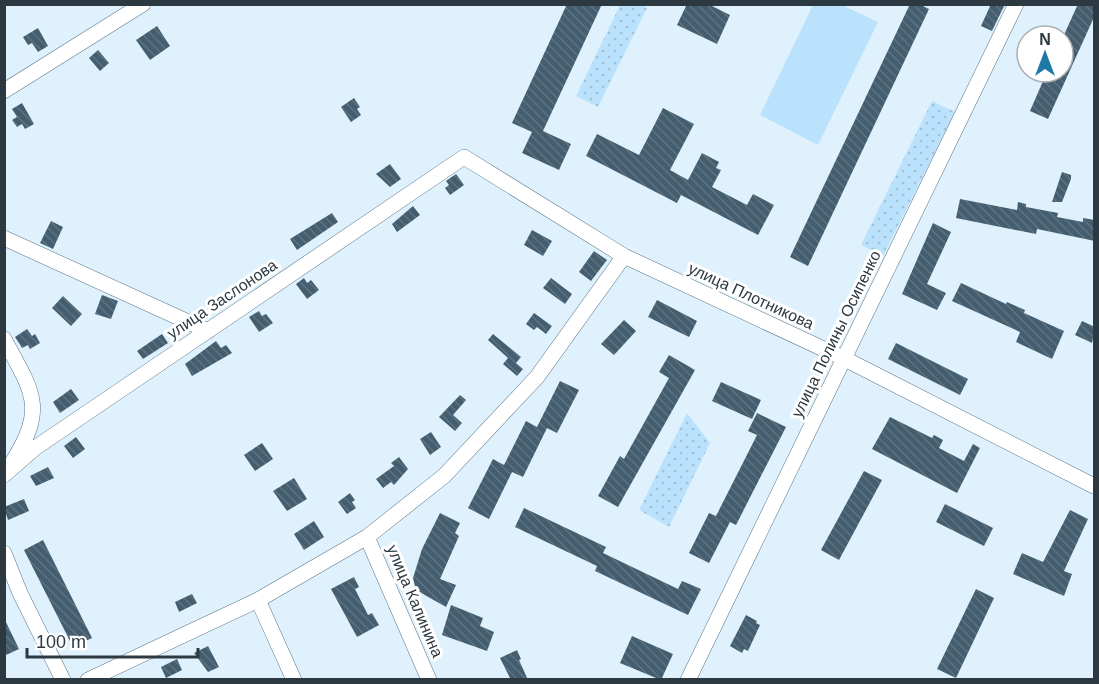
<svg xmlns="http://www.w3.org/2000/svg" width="1099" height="684" font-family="Helvetica,sans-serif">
  <defs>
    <pattern id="grass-dots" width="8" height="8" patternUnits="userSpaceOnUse" patternTransform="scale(1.5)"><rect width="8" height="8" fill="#bbe2fc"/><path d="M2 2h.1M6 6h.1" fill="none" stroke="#a1c3d9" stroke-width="1.8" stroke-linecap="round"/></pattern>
    <pattern id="building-back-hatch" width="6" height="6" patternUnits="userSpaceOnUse" patternTransform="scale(1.5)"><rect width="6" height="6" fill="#445e6f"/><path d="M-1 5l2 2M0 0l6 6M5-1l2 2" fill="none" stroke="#5d7280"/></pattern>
  </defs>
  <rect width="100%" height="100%" fill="#dff1fd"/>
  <path fill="url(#grass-dots)" d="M620,5H641L647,8L598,107L576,96Z
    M932,101L955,112L883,256L861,245Z
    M687,413L710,443L669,527L639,510Z"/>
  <path fill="#bbe2fc" d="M813,5H842L878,22L818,145L760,115Z"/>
  <path fill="url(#building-back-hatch)" d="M567,4H602L543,131L571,144L559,170L522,153L532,132L512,123Z
    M687,4H708L730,15L717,44L677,25Z
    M910,4H919L929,9L808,266L790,257Z
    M991,4H1005L992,31L981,26Z
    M1078,4H1095V15L1048,119L1030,111L1047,72H1063V37Z
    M157,26L170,46L150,60L136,40Z
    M38,28L48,46L38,52L32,43L28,45L23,37Z
    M98,50L109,63L100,71L89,58Z
    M354,98L360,107L357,109L361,115L351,122L341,107Z
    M22,103L34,124L25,129L22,124L17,127L12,120L17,117L12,109Z
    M663,108L694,124L670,170L688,180L702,153L719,162L716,168L721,170L712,187L747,205L753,194L774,205L758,235L681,195L677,203L586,156L597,134L639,155Z
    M390,164L401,179L390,187L376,174Z
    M1062,172L1071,175V179L1062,202H1052Z
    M456,174L464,185L450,195L445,188L449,185L446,181Z
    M960,199L1017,210L1018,202L1026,204V207L1058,213L1057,217L1083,222V218L1095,220V241L1037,229L1036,234L956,218Z
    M413,206L420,215L397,232L392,224Z
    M332,213L338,222L297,250L290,239Z
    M51,221L63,227L53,249L40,243Z
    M933,223L951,232L927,284L946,293L937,310L902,294Z
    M532,230L552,241L543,256L524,245Z
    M594,251L607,260L591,281L579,272Z
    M304,278L307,283L311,280L319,290L307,299L296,284Z
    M551,278L572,294L565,304L543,288Z
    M961,283L1006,304L1007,302L1025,310L1024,313L1064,331L1052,359L1016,342L1020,332L952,301Z
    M102,295L118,301L111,319L95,314Z
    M63,296L82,314L71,326L52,308Z
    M657,300L697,321L689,337L648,317Z
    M259,311L262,316L266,314L273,323L259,332L249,317Z
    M534,313L552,326L546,334L537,327L534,330L526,324Z
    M624,320L636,331L614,355L601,344Z
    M1082,321L1095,327L1092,343L1075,335Z
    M27,329L32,336L35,334L40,343L30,349L28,345L22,348L15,337Z
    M162,334L168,343L143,359L137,351Z
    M493,334L521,357L516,363L523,369L517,376L503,364L508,358L488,340Z
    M216,341L221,348L226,345L232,353L192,376L185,364Z
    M896,343L968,379L960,395L888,359Z
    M669,355L695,370L618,507L598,496L620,456L624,459L669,378L659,372Z
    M560,381L579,390L557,433L547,428L523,477L512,472L489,519L468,508L493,459L504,465L526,421L537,427Z
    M721,382L761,400L752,419L712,401Z
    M71,389L79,400L60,413L53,402Z
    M460,395L466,400L453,415L462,423L455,431L439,417Z
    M757,413L786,427L736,525L730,522L709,563L689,553L709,513L716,516L757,435L748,431Z
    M890,417L932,438L934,435L943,440L939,448L964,461L973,444L980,448L957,493L872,449Z
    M431,432L441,447L430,455L420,439Z
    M76,437L85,449L73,458L64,446Z
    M262,443L273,459L255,471L244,455Z
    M399,457L408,469L394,485L391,482L383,488L376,479L394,466L391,463Z
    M48,467L54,478L36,486L30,476Z
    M864,471L882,480L839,560L821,550Z
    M294,478L307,499L287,511L273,491Z
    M350,493L355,500L352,502L356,508L347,514L338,502Z
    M24,499L29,511L8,520L4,507Z
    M945,504L993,528L984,546L936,522Z
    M524,508L606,547L603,553L678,589L682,581L701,589L688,615L595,571L597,566L515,527Z
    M1070,510L1088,519L1064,571L1072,574L1064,596L1013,574L1022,553L1043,562Z
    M440,513L460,523L455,533L459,536L440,579L456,585L446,607L416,590L413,578L422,549Z
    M314,521L324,537L304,550L294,534Z
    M43,540L92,638L73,647L24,550Z
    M354,577L359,587L355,589L368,615L372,613L379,625L357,637L331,589Z
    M976,589L994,598L956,678L937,669Z
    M192,594L197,603L179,612L175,602Z
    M451,605L483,618L480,626L494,632L487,651L442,635Z
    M746,615L757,621L756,623L760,625L748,651L744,649L742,653L730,646Z
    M4,618L19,649L4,656Z
    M632,636L673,654L661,680L620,663Z
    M208,646L219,667L208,672L194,653Z
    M517,650L521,659L519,660L528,680H511L500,658Z
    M177,659L182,670L166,678L161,667Z"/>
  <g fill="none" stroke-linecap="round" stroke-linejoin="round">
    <g stroke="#5b7687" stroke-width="16">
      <path id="minor" d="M4,91L143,4
        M4,238L208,331
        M4,339C32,391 47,407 13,461
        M4,475L35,448L464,157L624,256L845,359L1094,486
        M367,537L429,680
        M4,553L20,593L63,680
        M258,600L294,680
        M88,680L258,600L367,537L444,476L537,377L624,256
        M688,680L1016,4"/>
    </g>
    <use href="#minor" stroke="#fff" stroke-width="15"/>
  </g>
  <g text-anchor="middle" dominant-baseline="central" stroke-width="6" stroke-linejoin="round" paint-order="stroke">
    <g font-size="16" fill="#2d3941" stroke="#fff">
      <text transform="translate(751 296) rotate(25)">улица Плотникова</text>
      <text transform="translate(222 299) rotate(-34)">улица Заслонова</text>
      <text transform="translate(836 334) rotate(-64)">улица Полины Осипенко</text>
      <text transform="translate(415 601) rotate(67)">улица Калинина</text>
    </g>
  </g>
  <rect width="1099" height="684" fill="none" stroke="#2d3941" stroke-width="12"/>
  <g transform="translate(1045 54)"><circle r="28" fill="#ffffff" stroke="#abb0b3" stroke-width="1.5"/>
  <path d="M0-4.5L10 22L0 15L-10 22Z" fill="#1e79a7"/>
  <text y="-9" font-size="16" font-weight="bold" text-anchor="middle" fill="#2d3941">N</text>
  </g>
  <path d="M27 648v9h171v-9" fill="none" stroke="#2d3941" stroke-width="3"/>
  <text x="36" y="648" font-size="18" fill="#2d3941" stroke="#ffffff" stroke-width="4.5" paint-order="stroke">100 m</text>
</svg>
